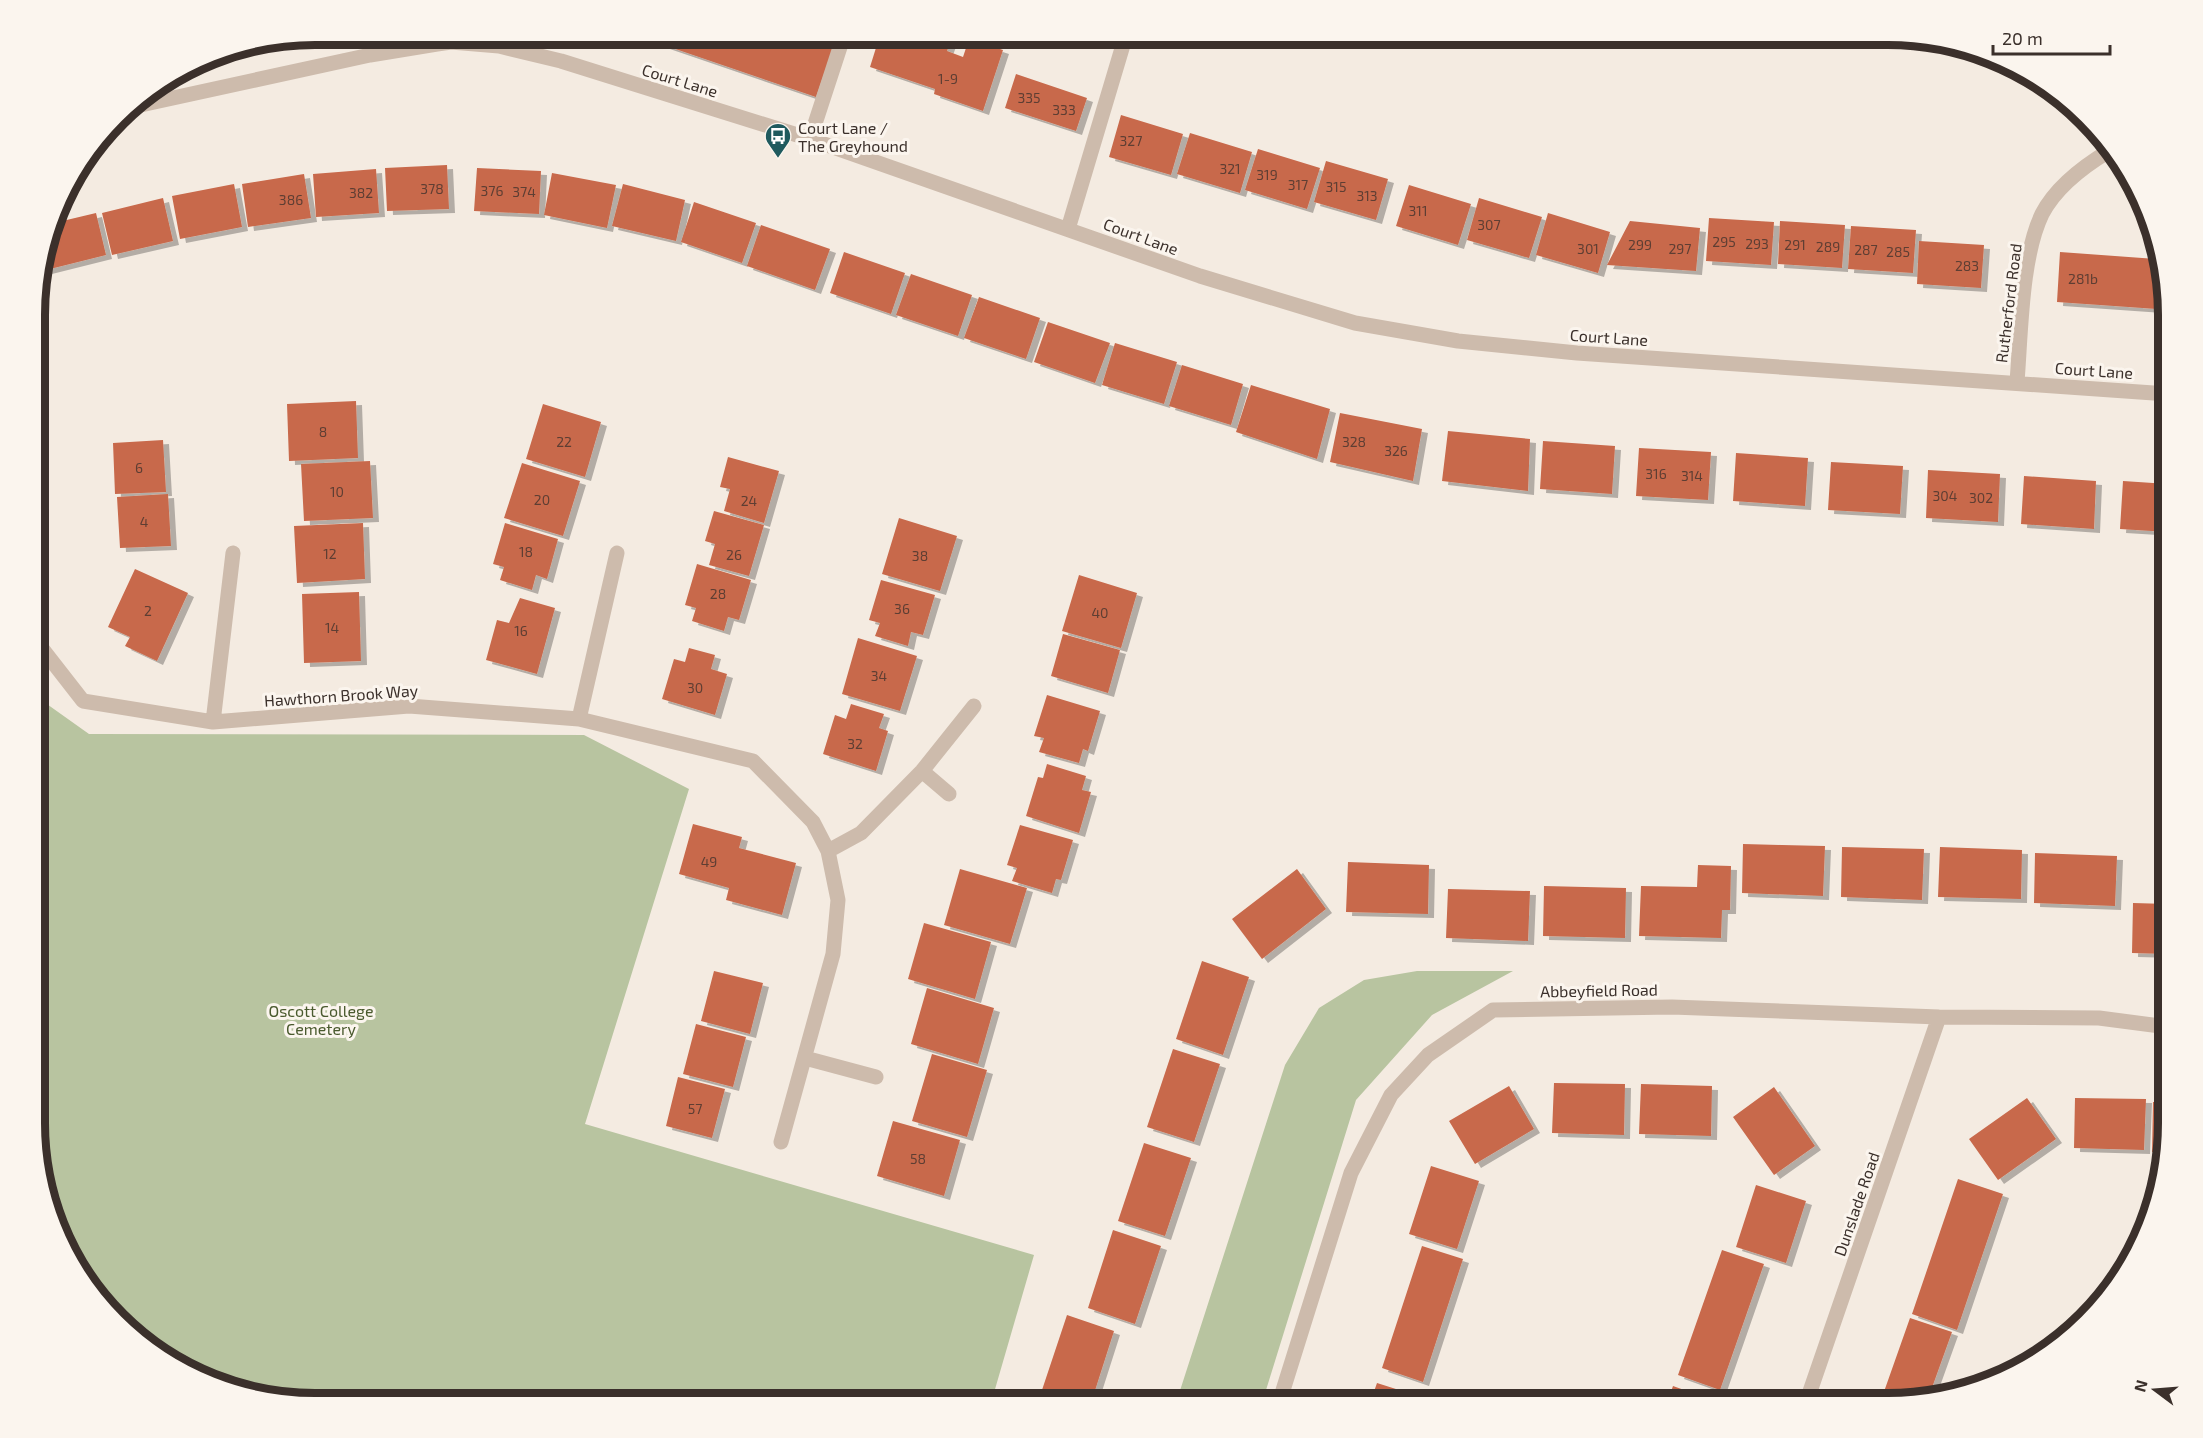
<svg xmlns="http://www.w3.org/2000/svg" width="2203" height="1438" font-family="'Exo 2',sans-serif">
  <defs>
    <filter id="shadow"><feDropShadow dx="6" dy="4" stdDeviation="0" flood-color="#0004"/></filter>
  </defs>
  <rect width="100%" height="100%" fill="#f4ebe1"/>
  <path fill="#b8c4a0" d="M37,697L89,734L584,735L689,789L585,1124L1034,1255L991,1403H314L225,1389L159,1356L72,1264L37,1160Z
    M1417,971H1513L1432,1015L1356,1100L1262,1403H1176L1285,1065L1319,1008L1364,980Z"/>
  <path fill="#c8694b" filter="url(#shadow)" d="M661,35H824L821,42L834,46L816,97L658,43Z
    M880,35H953L947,51L963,57L969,39L1003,50L983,111L934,94L935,89L870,67Z
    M1016,74L1087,98L1076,131L1005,108Z
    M1121,115L1183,134L1171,175L1109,157Z
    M1190,133L1252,152L1240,193L1177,174Z
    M1258,149L1320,168L1307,209L1245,190Z
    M1326,161L1388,179L1376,220L1314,202Z
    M447,165L449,209L387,211L385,168Z
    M477,168L541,171L539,214L474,211Z
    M376,169L379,213L316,217L313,174Z
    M552,173L616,185L607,228L544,215Z
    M304,174L311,218L248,227L242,184Z
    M234,184L242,227L180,239L172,196Z
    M623,184L685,200L676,241L612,226Z
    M1409,185L1471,204L1458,245L1396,226Z
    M163,198L173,241L112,255L102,213Z
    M1479,198L1542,217L1529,258L1467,240Z
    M694,202L756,223L742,263L681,242Z
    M96,213L106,255L46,270L43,259L54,223Z
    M1548,213L1610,232L1598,273L1536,255Z
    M1709,218L1774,222L1771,265L1706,261Z
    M1630,221L1700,228L1696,271L1607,265Z
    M1780,221L1845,225L1842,268L1778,264Z
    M761,225L830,249L815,290L747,266Z
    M1851,226L1916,230L1913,273L1848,269Z
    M1919,241L1984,245L1981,288L1917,284Z
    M844,252L905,273L891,314L830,293Z
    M2060,252L2156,259L2160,270L2157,309L2057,302Z
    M911,274L972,295L958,336L896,315Z
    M979,297L1040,318L1026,359L964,338Z
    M1048,322L1110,343L1095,383L1034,362Z
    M1115,343L1177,362L1164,404L1102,385Z
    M1182,365L1243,384L1231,425L1169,406Z
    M1251,385L1330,409L1317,459L1236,432Z
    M356,401L358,458L289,461L287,404Z
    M543,404L601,422L585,477L526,459Z
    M1340,413L1422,429L1413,481L1330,462Z
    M1448,431L1530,439L1528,491L1442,481Z
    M163,440L166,492L115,494L113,443Z
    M1543,441L1615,446L1612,494L1540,489Z
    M1639,448L1711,452L1708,500L1636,496Z
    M1736,453L1808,458L1805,506L1733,501Z
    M728,457L779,471L764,523L724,511L730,489L720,487Z
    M370,461L373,518L304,521L301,464Z
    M1831,462L1903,466L1900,514L1828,510Z
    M522,463L580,481L563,536L504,518Z
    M1928,470L2000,474L1998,522L1926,518Z
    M2024,476L2096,481L2094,529L2021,524Z
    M2123,481L2168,484V532L2120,529Z
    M168,494L171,546L120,548L117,497Z
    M714,511L764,525L749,576L709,565L715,544L705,541Z
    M899,518L957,536L940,591L882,574Z
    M363,523L365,579L297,583L294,526Z
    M505,523L558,539L547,579L536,575L532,590L500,580L504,567L493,564Z
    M697,564L751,580L739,620L728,617L724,631L692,621L696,608L685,605Z
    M135,569L188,593L157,661L125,646L130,637L108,627Z
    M1079,575L1137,593L1121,648L1062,631Z
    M881,580L935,595L923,635L911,632L908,646L875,636L880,623L869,620Z
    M359,592L361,661L304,663L302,594Z
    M520,598L555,608L537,674L486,660L497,620L509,623Z
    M1063,634L1120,650L1108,693L1051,676Z
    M858,638L917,656L900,711L842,694Z
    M689,648L715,655L711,669L727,674L715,715L662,699L674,659L685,662Z
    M1047,695L1100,711L1088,751L1083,749L1079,763L1039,752L1044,738L1034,736Z
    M851,704L884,714L879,728L888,731L876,771L823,754L835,715L846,719Z
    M1047,764L1086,776L1082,790L1091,792L1079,833L1026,816L1038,777L1043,778Z
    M693,824L742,837L739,848L796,863L782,915L726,900L729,888L679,874Z
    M1020,825L1073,840L1061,880L1056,879L1052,893L1012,881L1017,868L1007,865Z
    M1743,844L1825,846L1823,896L1742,893Z
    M1842,847L1924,849L1922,900L1841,897Z
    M1940,847L2022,850L2021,899L1938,897Z
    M2035,853L2117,856L2115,906L2034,903Z
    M1348,862L1429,865L1428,914L1346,912Z
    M1698,865L1731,866L1730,910H1722L1721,938L1639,936L1641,886L1697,887Z
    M960,869L1027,888L1010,944L944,925Z
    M1297,869L1326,909L1262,959L1232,919Z
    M1544,886L1626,888L1625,938L1543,936Z
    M1448,889L1530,891L1528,941L1446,938Z
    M2133,903L2168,904V954L2132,953Z
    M924,923L991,942L975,999L908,979Z
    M1202,961L1249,977L1223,1055L1176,1039Z
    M714,971L763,983L750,1034L701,1021Z
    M927,988L994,1008L978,1064L911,1044Z
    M696,1024L746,1037L733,1087L683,1074Z
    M1173,1049L1220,1064L1194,1142L1147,1127Z
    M932,1054L987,1070L967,1137L912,1121Z
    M678,1077L725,1089L712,1138L666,1126Z
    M1554,1083L1625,1084L1624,1135L1552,1133Z
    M1641,1084L1712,1086L1711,1136L1639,1134Z
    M1509,1086L1534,1129L1475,1164L1449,1121Z
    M1774,1087L1815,1146L1774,1175L1733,1117Z
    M2027,1098L2056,1139L1998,1180L1969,1139Z
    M2075,1098L2146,1099L2144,1150L2074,1148Z
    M2153,1102H2168L2166,1153L2152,1152Z
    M893,1121L960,1140L944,1196L877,1176Z
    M1144,1143L1191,1158L1165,1236L1118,1221Z
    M1431,1166L1479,1181L1457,1249L1409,1234Z
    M1958,1179L2003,1194L1957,1330L1912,1314Z
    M1756,1185L1806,1201L1786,1263L1736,1247Z
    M1113,1230L1161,1246L1135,1324L1088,1308Z
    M1422,1246L1463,1259L1423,1382L1382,1368Z
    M1722,1250L1764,1264L1720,1390L1678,1375Z
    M1067,1315L1114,1331L1091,1403H1072L1041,1393Z
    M1910,1318L1952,1332L1929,1396L1906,1403H1880Z
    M1377,1383L1418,1396L1415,1403H1370Z
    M1673,1386L1715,1401L1714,1403H1667Z"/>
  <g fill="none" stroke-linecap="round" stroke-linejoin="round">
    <path stroke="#cdbbac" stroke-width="15" d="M127,108L370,55L437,44L451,42L499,46L561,61L810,139L1200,276L1355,323L1458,341L1577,353L2168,394
      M810,139L844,35
      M1068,229L1126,35
      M2017,382C2021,333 2021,258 2042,214C2056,187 2084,166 2109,151
      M37,642L83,701L213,722L409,706L579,719L753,761L813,822L828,851L838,900L833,954L781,1142
      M579,719L617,553
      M213,722L233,553
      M922,771L949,794
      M828,851L861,833L922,771L974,706
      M805,1058L876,1077
      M1279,1403L1351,1173L1391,1095L1428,1055L1493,1010L1672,1007L1939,1017L2099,1018L2168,1027
      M1806,1403L1939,1017"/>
  </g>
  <defs>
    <g id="bus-pin" transform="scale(1.35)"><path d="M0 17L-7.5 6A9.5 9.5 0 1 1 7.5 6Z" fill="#1f5a5e" stroke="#fbf5ee"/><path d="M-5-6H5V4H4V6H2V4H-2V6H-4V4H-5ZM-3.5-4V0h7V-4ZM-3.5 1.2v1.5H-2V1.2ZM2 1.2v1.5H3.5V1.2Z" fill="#fff"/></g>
  </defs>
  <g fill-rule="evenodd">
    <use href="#bus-pin" x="778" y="136"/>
  </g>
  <g text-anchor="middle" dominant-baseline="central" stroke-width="6" stroke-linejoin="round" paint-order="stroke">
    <g font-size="14" fill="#5e3e33">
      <text x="948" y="78">1-9</text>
      <text x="1029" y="97">335</text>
      <text x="1064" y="109">333</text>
      <text x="1131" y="140">327</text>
      <text x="1230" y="168">321</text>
      <text x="1267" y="174">319</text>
      <text x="1298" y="184">317</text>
      <text x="1336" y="186">315</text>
      <text x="432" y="188">378</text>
      <text x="492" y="190">376</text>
      <text x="524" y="191">374</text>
      <text x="361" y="192">382</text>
      <text x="1367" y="195">313</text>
      <text x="291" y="199">386</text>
      <text x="1418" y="210">311</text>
      <text x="1489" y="224">307</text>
      <text x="1724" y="241">295</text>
      <text x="1757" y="243">293</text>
      <text x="1640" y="244">299</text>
      <text x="1795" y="244">291</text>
      <text x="1828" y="246">289</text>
      <text x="1588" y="248">301</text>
      <text x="1680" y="248">297</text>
      <text x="1866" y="249">287</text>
      <text x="1898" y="251">285</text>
      <text x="1967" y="265">283</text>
      <text x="2083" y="278">281b</text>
      <text x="323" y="431">8</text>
      <text x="564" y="441">22</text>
      <text x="1354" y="441">328</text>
      <text x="1396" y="450">326</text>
      <text x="139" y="467">6</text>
      <text x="1656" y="473">316</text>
      <text x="1692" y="475">314</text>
      <text x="337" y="491">10</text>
      <text x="1945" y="495">304</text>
      <text x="1981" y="497">302</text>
      <text x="542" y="499">20</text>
      <text x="749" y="500">24</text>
      <text x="144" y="521">4</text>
      <text x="526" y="551">18</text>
      <text x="330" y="553">12</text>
      <text x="734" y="554">26</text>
      <text x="920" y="555">38</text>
      <text x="718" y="593">28</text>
      <text x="902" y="608">36</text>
      <text x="148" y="610">2</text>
      <text x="1100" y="612">40</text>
      <text x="332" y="627">14</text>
      <text x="521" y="630">16</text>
      <text x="879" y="675">34</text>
      <text x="695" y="687">30</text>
      <text x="855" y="743">32</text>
      <text x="709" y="861">49</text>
      <text x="695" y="1108">57</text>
      <text x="918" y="1158">58</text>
    </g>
    <g font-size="16" fill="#3b302b" stroke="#fbf5ee">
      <text transform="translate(680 80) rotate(17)">Court Lane</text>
      <text transform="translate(1141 236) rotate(20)">Court Lane</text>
      <text transform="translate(2008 303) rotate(-83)">Rutherford Road</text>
      <text transform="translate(1609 337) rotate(4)">Court Lane</text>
      <text transform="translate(2094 370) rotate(4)">Court Lane</text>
      <text transform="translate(341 695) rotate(-4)">Hawthorn Brook Way</text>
      <text transform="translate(1599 990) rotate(-1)">Abbeyfield Road</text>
      <text transform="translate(1856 1204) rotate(-71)">Dunslade Road</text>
    </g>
    <g font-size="16" fill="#3b302b" stroke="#fbf5ee" text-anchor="start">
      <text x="798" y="127">Court Lane /<tspan x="798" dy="18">The Greyhound</tspan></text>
    </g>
    <g font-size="16" fill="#4a5a2e" stroke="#fbf5ee">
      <text x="321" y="1010">Oscott College<tspan x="321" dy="18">Cemetery</tspan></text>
    </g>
  </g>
  <path d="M0 0H2203V1438H0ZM315 45H1888A270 270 0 0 1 2158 315V1123A270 270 0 0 1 1888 1393H315A270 270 0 0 1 45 1123V315A270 270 0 0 1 315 45Z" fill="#fbf5ee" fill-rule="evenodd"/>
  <path fill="none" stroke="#3b302b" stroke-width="8" d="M315 45H1888A270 270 0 0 1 2158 315V1123A270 270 0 0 1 1888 1393H315A270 270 0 0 1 45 1123V315A270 270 0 0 1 315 45Z"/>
  <g transform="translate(2155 1390) rotate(286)" stroke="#fbf5ee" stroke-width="4.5" paint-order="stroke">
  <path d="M0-4.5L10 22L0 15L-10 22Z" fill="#3b302b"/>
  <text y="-9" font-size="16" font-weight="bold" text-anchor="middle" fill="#3b302b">N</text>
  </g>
  <path d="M1993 45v9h117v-9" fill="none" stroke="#3b302b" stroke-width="3"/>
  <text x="2002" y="45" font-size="18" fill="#3b302b" stroke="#fbf5ee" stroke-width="4.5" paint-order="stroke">20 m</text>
</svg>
